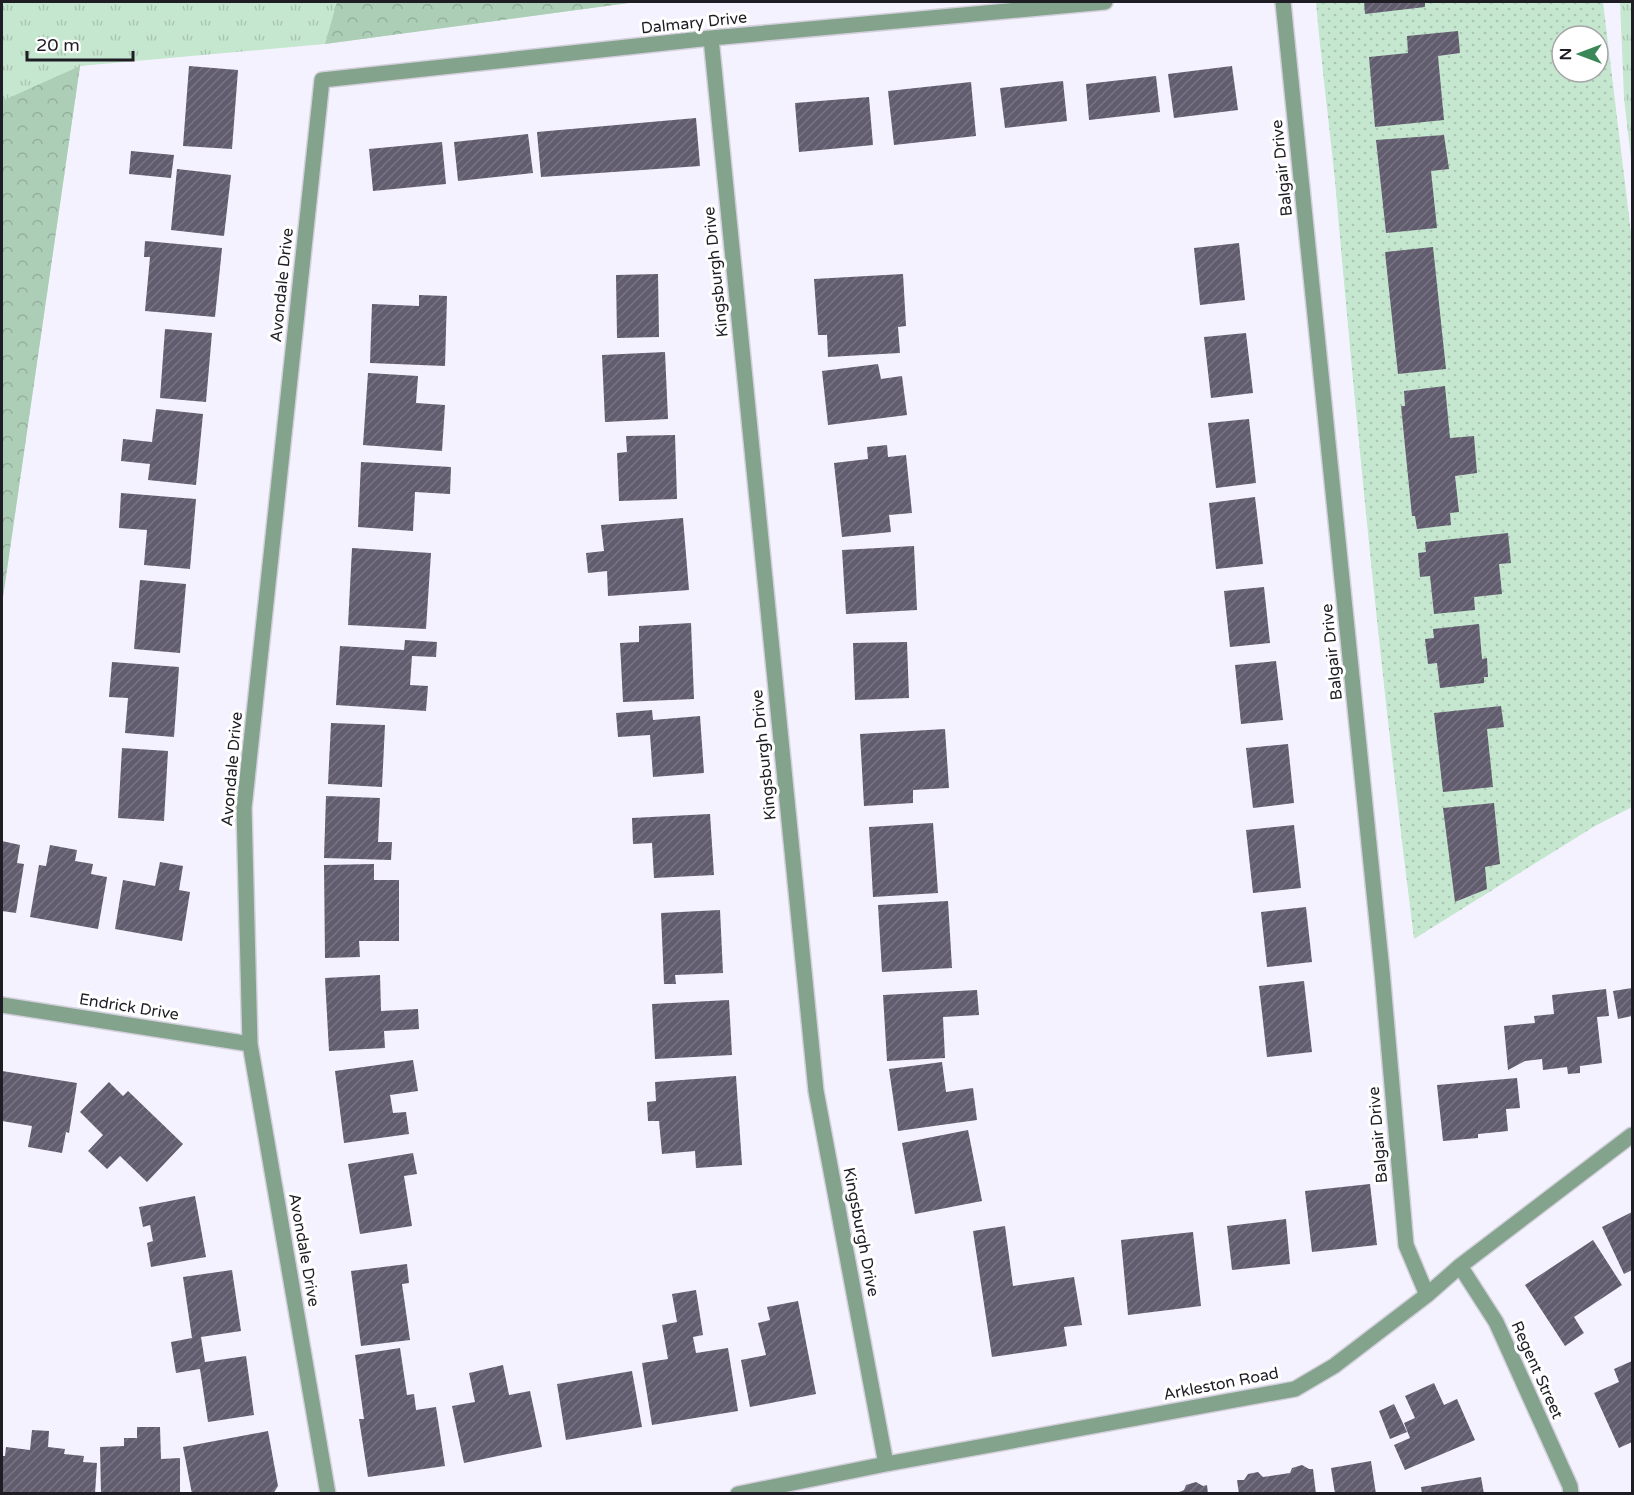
<svg xmlns="http://www.w3.org/2000/svg" width="1634" height="1495" font-family="'Varela Round',sans-serif">
  <defs>
    <pattern id="grass-tufts" width="24" height="20" patternUnits="userSpaceOnUse" patternTransform="scale(1.5)"><rect width="24" height="20" fill="#c6e7cf"/><path d="M3 7l-1-3M5 7V3M7 7l1-3M15 17l-1-3M17 17v-4M19 17l1-3" fill="none" stroke="#aac6b2"/></pattern>
    <pattern id="forest-crowns" width="20" height="18" patternUnits="userSpaceOnUse" patternTransform="scale(1.5)"><rect width="20" height="18" fill="#adceb6"/><path d="M2 6a3 3 0 1 1 6 0M12 15a3 3 0 1 1 6 0" fill="none" stroke="#94b09c"/></pattern>
    <pattern id="garden-dots" width="8" height="8" patternUnits="userSpaceOnUse" patternTransform="scale(1.5)"><rect width="8" height="8" fill="#c6e7cf"/><path d="M2 2h.1M6 6h.1" fill="none" stroke="#aac6b2" stroke-width="1.8" stroke-linecap="round"/></pattern>
    <pattern id="building-hatch" width="6" height="6" patternUnits="userSpaceOnUse" patternTransform="scale(1.5)"><rect width="6" height="6" fill="#615c6e"/><path d="M-1 1l2-2M0 6l6-6M5 7l2-2" fill="none" stroke="#787482"/></pattern>
  </defs>
  <rect width="100%" height="100%" fill="#f5f2ff"/>
  <path fill="url(#grass-tufts)" d="M2,2H636L325,44L80,66L2,604Z
    M1620,2H1632V168L1624,98Z"/>
  <path fill="url(#forest-crowns)" d="M337,2H636L325,44Z
    M80,66L2,604V101Z"/>
  <path fill="url(#garden-dots)" fill-rule="evenodd" d="M1316,2H1603L1632,241V807L1595,826L1414,939C1382,687 1357,434 1335,181C1329,121 1321,61 1316,2ZM1562,36H1598V72H1562Z"/>
  <path fill="url(#building-hatch)" d="M1364,2H1425V7L1365,14Z
    M1458,31L1460,53L1438,56L1444,120L1375,127L1369,57L1408,53L1407,36Z
    M189,66L238,70L232,149L183,146Z
    M1232,66L1238,110L1174,118L1168,74Z
    M1156,76L1160,112L1089,120L1086,84Z
    M1063,81L1067,121L1005,128L1000,88Z
    M971,82L976,136L894,145L888,91Z
    M869,97L873,145L799,152L795,103Z
    M696,118L700,166L541,177L537,132Z
    M528,134L533,173L458,181L454,142Z
    M1444,135L1449,169L1431,171L1437,228L1386,233L1376,140Z
    M442,142L446,184L373,191L369,149Z
    M131,151L174,155L171,178L129,174Z
    M177,169L231,175L224,236L171,230Z
    M145,241L222,248L215,317L145,311L150,257H144Z
    M1239,243L1245,300L1200,305L1194,248Z
    M1433,247L1446,369L1398,374L1385,252Z
    M658,274L659,337L617,338L616,275Z
    M903,274L906,326L898,327L900,353L828,357L827,335H818L814,279Z
    M419,295L447,296L445,366L370,363L372,304L419,306Z
    M165,329L212,333L206,402L160,398Z
    M1246,333L1253,393L1211,398L1204,337Z
    M665,352L668,419L605,422L602,355Z
    M878,364L881,379L902,376L907,415L828,425L822,371Z
    M368,373L418,376L416,403L445,405L442,451L363,445Z
    M1445,386L1450,438L1474,436L1477,473L1455,476L1459,512L1450,513L1451,525L1417,529L1415,516H1412L1401,406H1405L1404,391Z
    M156,409L203,414L196,485L148,480L150,464L121,461L123,439L152,442Z
    M1249,419L1256,483L1216,488L1208,423Z
    M675,435L677,499L619,501L617,453L627,452L626,436Z
    M887,445L888,457L906,455L912,513L889,515L891,532L842,537L834,463L868,459L867,447Z
    M361,462L451,467L450,494L415,492L413,531L358,527Z
    M121,493L196,499L190,569L144,565L147,530L119,528Z
    M1255,497L1263,564L1216,569L1209,503Z
    M683,518L689,590L608,596L607,571L588,573L586,553L604,551L601,525Z
    M1508,533L1511,563L1499,564L1502,594L1474,597L1475,610L1434,614L1430,576L1420,577L1418,553L1426,552L1425,542Z
    M914,546L917,610L846,614L842,550Z
    M352,548L431,553L426,629L348,625Z
    M140,580L186,584L180,653L134,649Z
    M1264,587L1270,643L1230,647L1224,591Z
    M691,623L694,699L623,702L620,643L639,642V626Z
    M1479,624L1482,659L1487,658L1488,677H1484V683L1440,688L1437,663L1428,664L1425,639L1434,638L1433,629Z
    M405,640L437,642L436,657L412,656L410,685L428,686L426,711L336,705L340,646L404,650Z
    M907,642L909,698L855,700L853,643Z
    M1276,661L1283,720L1241,724L1235,665Z
    M112,662L179,667L174,737L125,733L128,698L109,697Z
    M1501,706L1504,727L1487,729L1493,787L1443,792L1434,713Z
    M652,710L653,720L700,716L704,773L653,777L650,735L618,737L616,713Z
    M331,723L385,725L382,787L328,784Z
    M945,729L949,788L913,790V803L864,806L860,734Z
    M1288,744L1294,803L1253,808L1246,748Z
    M122,748L168,751L164,821L118,818Z
    M326,796L380,798L378,842H392L391,860L324,858Z
    M1494,803L1500,864L1485,867L1487,889L1455,902L1443,808Z
    M710,814L714,875L654,878L652,843L633,844L632,818Z
    M933,823L938,893L873,897L869,827Z
    M1294,825L1301,888L1253,893L1246,830Z
    M2,841L20,845L17,863L24,864L16,913L2,911Z
    M50,845L77,850L75,861L93,864L91,874L107,877L98,929L30,917L39,865L46,866Z
    M160,862L183,866L179,890L190,892L182,941L115,929L123,880L155,886Z
    M374,864V880H399V941H359L360,957L325,958L324,865Z
    M948,901L952,968L882,972L878,905Z
    M1306,907L1312,962L1267,967L1261,912Z
    M720,910L723,973L675,975L676,984H664L661,913Z
    M380,975L381,1011L418,1009L419,1029L384,1031L385,1048L329,1051L325,978Z
    M1304,981L1312,1052L1267,1057L1259,986Z
    M1632,988V1016L1618,1019L1613,991Z
    M1606,989L1609,1016L1597,1017L1602,1063L1580,1066V1073L1568,1074L1567,1067L1543,1070L1542,1059L1525,1061L1508,1070L1504,1026L1535,1023L1534,1016L1554,1014L1552,995Z
    M977,990L979,1015L943,1017L945,1058L887,1061L883,995Z
    M729,1000L732,1055L655,1059L652,1004Z
    M413,1060L418,1091L390,1095L393,1113L406,1112L409,1134L344,1143L335,1071Z
    M942,1062L946,1092L973,1088L977,1120L898,1131L889,1069Z
    M2,1071L77,1083L69,1133L66,1132L62,1153L28,1147L32,1126L2,1121Z
    M736,1076L742,1165L696,1168L695,1151L662,1154L659,1121H648L647,1102L656,1101L655,1082Z
    M1517,1078L1520,1108L1506,1109L1508,1131L1478,1134V1138L1443,1141L1437,1085Z
    M109,1082L123,1096L128,1091L183,1144L147,1182L120,1156L107,1169L88,1151L103,1135L80,1112Z
    M968,1130L982,1201L915,1214L902,1143Z
    M413,1153L417,1174L404,1176L412,1226L360,1234L348,1164Z
    M1370,1184L1377,1245L1312,1252L1305,1191Z
    M195,1196L206,1257L151,1267L147,1243L153,1241L150,1225L143,1227L139,1207Z
    M1632,1212V1270L1624,1274L1602,1227Z
    M1286,1219L1290,1264L1232,1270L1227,1226Z
    M1005,1226L1013,1286L1074,1277L1082,1325L1064,1327L1067,1346L992,1357L973,1231Z
    M1193,1232L1201,1306L1128,1315L1121,1240Z
    M1593,1240L1622,1285L1574,1317L1584,1333L1565,1346L1525,1285Z
    M407,1264L409,1283L402,1284L410,1340L361,1346L351,1271Z
    M232,1270L241,1331L201,1337L205,1362L246,1356L254,1415L208,1422L200,1369L176,1373L171,1342L192,1338L183,1277Z
    M696,1290L703,1335L693,1337L696,1353L728,1348L738,1411L652,1425L642,1363L668,1359L662,1325L677,1322L672,1294Z
    M798,1301L816,1394L750,1407L741,1360L766,1355L758,1323L770,1320L767,1307Z
    M400,1348L407,1395L414,1394L416,1410L436,1407L445,1466L368,1477L359,1419H364L355,1355Z
    M1632,1361V1442L1619,1448L1594,1393L1619,1382L1614,1369Z
    M503,1365L509,1395L530,1391L542,1447L464,1463L452,1406L475,1402L469,1373Z
    M632,1371L642,1427L566,1440L557,1384Z
    M1434,1383L1444,1405L1457,1399L1475,1440L1405,1470L1394,1445L1410,1438L1404,1423L1415,1418L1405,1396Z
    M1394,1404L1407,1432L1390,1439L1379,1411Z
    M137,1427H160L161,1459L180,1458V1494H101L100,1447L124,1446V1438H137Z
    M32,1430L49,1431L48,1447L65,1449L64,1454L84,1456L83,1462L97,1463L95,1494H2V1456H5L6,1447L30,1450Z
    M268,1431L278,1486L273,1494H192L183,1447Z
    M1371,1461L1376,1494H1335L1331,1468Z
    M1302,1465L1309,1469H1313L1316,1494H1239L1237,1480H1244L1248,1474L1258,1472L1263,1477L1290,1473L1292,1468Z
    M1481,1477L1484,1494H1422L1421,1487Z
    M1196,1482L1203,1486L1207,1485L1208,1494H1174L1184,1490L1186,1485Z"/>
  <g fill="none" stroke-linecap="round" stroke-linejoin="round">
    <g stroke="#d3d0dc" stroke-width="18">
      <path id="minor" d="M1283,2L1382,971L1406,1245L1427,1295
        M711,38L816,1091L886,1464
        M2,1005L250,1044
        M1460,1266L1496,1322L1570,1486L1571,1494
        M328,1494L250,1044L244,808L322,80L711,38L1105,2
        M738,1494L886,1464L1295,1389L1334,1366L1427,1295L1460,1266L1632,1135"/>
    </g>
    <use href="#minor" stroke="#83a38c" stroke-width="15"/>
  </g>
  <g text-anchor="middle" dominant-baseline="central" stroke-width="6" stroke-linejoin="round" paint-order="stroke">
    <g font-size="16" fill="#1f1d24" stroke="#fff">
      <text transform="translate(694 23) rotate(-6)">Dalmary Drive</text>
      <text transform="translate(1282 168) rotate(-96)">Balgair Drive</text>
      <text transform="translate(716 272) rotate(-96)">Kingsburgh Drive</text>
      <text transform="translate(282 285) rotate(-84)">Avondale Drive</text>
      <text transform="translate(1332 652) rotate(-96)">Balgair Drive</text>
      <text transform="translate(764 755) rotate(-96)">Kingsburgh Drive</text>
      <text transform="translate(232 769) rotate(-85)">Avondale Drive</text>
      <text transform="translate(129 1007) rotate(9)">Endrick Drive</text>
      <text transform="translate(1378 1135) rotate(-95)">Balgair Drive</text>
      <text transform="translate(861 1232) rotate(79)">Kingsburgh Drive</text>
      <text transform="translate(304 1250) rotate(80)">Avondale Drive</text>
      <text transform="translate(1537 1370) rotate(66)">Regent Street</text>
      <text transform="translate(1221 1384) rotate(-11)">Arkleston Road</text>
    </g>
  </g>
  <rect width="1634" height="1495" fill="none" stroke="#1f1d24" stroke-width="6"/>
  <g transform="translate(1580 54) rotate(270)"><circle r="28" fill="#ffffff" stroke="#a5a5a7" stroke-width="1.5"/>
  <path d="M0-4.5L10 22L0 15L-10 22Z" fill="#3a8858"/>
  <text y="-9" font-size="16" font-weight="bold" text-anchor="middle" fill="#1f1d24">N</text>
  </g>
  <path d="M27 51v9h106v-9" fill="none" stroke="#1f1d24" stroke-width="3"/>
  <text x="36" y="51" font-size="18" fill="#1f1d24" stroke="#ffffff" stroke-width="4.5" paint-order="stroke">20 m</text>
</svg>
